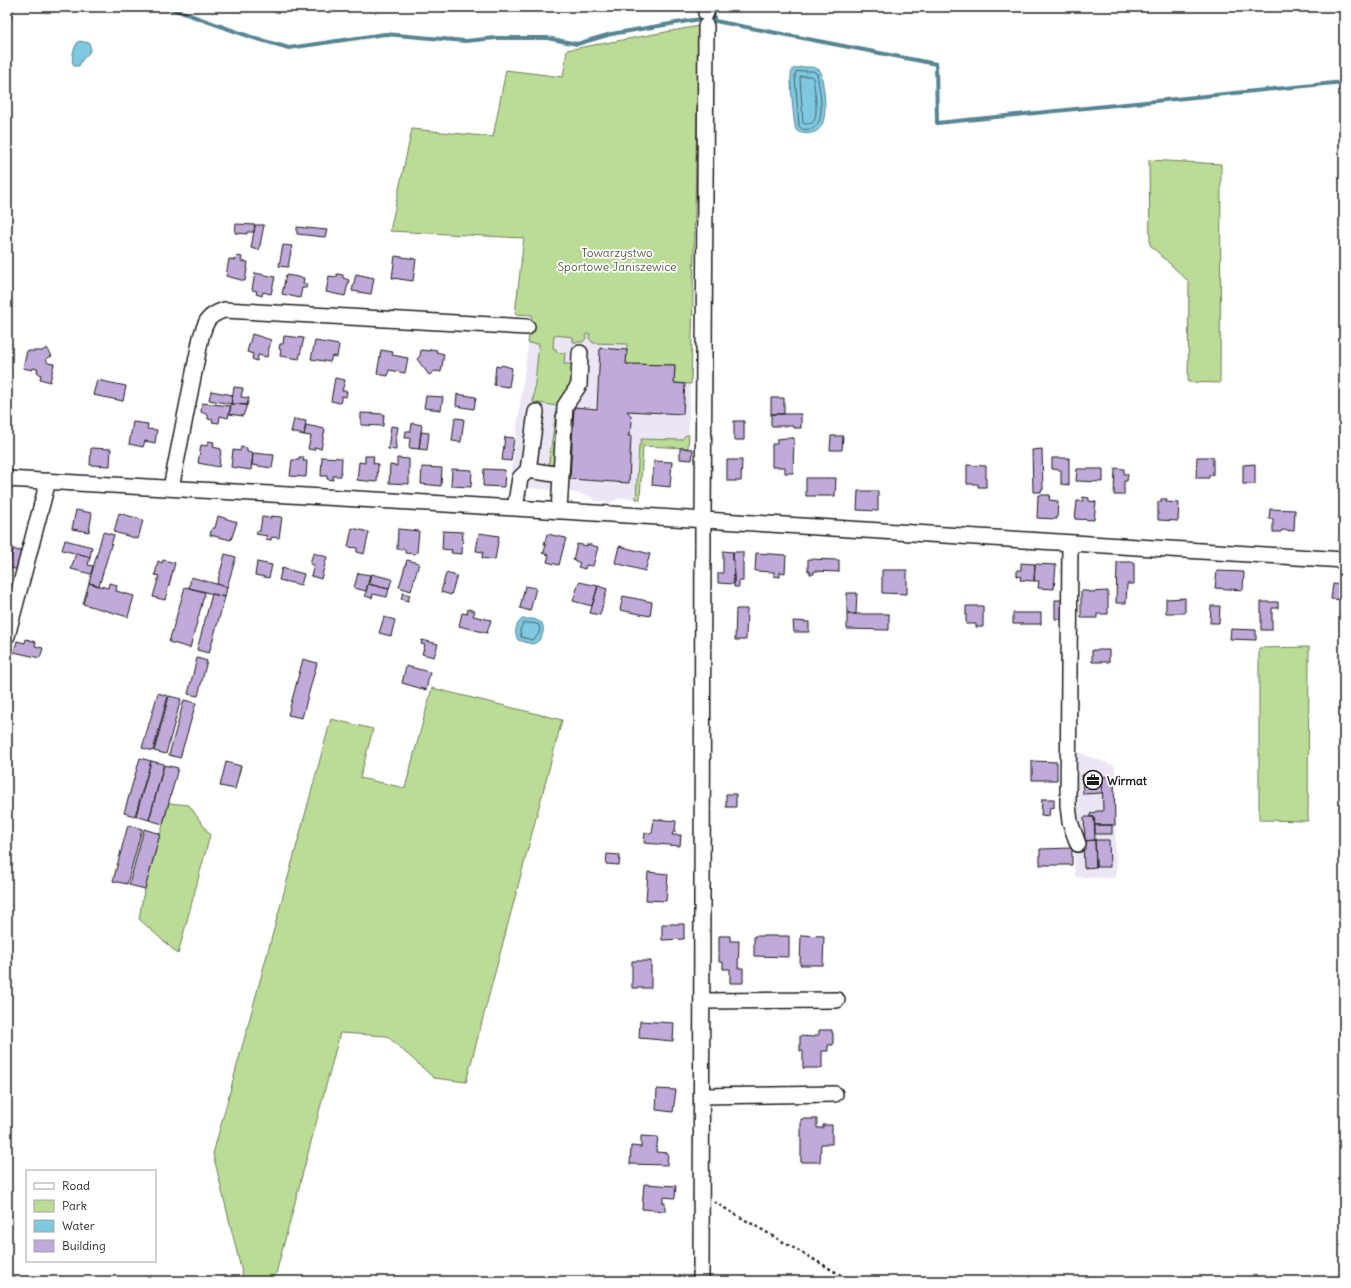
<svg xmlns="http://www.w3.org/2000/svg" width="1351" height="1288" font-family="Delius,sans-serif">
  <rect width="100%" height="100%" fill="#fff"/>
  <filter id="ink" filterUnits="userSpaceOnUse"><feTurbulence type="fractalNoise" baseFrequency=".025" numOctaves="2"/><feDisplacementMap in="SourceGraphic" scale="8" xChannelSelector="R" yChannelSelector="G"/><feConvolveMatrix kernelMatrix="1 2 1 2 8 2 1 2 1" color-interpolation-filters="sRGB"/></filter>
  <g filter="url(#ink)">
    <path fill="#ece6f4" d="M530,331L692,339L688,448L643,446L640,499L619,498L612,502L595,501L590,496L583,495L568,491L509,487Z
      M1064,747L1115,766L1116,878L1075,877L1074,845Z"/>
    <path fill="#bbdc96" stroke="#6c7c59" d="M7,7H14L7,41Z
      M699,26L691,384L674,383L675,365L626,364L627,344L593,343L589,338L590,334H586V338L583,342H573V337L554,335L553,348L556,349V352L565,353L564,364H572L571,387L555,467L548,468L557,406L533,402L539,344L528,343L532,315L515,314L524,238L390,231L412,129L493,137L506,70L563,77L567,50Z
      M1149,160L1221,164L1220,383L1188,382L1189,282L1150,245Z
      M686,435H689L688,448L643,446L640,499H636L639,445H641V439L681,440Z
      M1309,647L1308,821L1259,820V648Z
      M432,688L562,720L466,1082L434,1078L387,1036L340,1033L274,1281H244L213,1154L331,719L373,729L360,778L405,788Z
      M169,803L189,805L210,835L178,954L139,919L143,896Z"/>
    <path fill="#7fc9e0" stroke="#578492" d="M79,41L89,43C93,52 87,54 82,60C81,62 80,64 79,66H74C70,59 74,46 79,41Z
      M802,67C808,67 817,66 821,72C823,87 833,130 811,133C806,134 800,134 796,130C794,127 790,80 791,75C791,73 792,71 793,69Z
      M522,619H534L542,623C546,632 541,642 532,644L518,640C514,633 515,625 522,619Z"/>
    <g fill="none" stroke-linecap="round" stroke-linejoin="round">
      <path stroke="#44616a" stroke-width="1" d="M802,71H813L817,74C819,86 828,126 810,129C805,130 802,130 799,126L795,76L796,72Z
        M801,76H811L813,78C814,87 820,118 812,123C810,124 807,124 805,124L803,123L800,78Z
        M524,623H533L539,625C541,632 538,637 532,640L521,637L520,630Z"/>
      <path stroke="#578492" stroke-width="4" d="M167,7L254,38L289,48L385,34L465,41L496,38H547L577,44L611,34L700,19
        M710,20L936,64L937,123L1344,82
        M714,20V7"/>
    </g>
    <path fill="#bfaad9" stroke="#1c1c1c" d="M236,224L255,225L254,232H247V234L235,233Z
      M255,225H264L259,250L251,248Z
      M297,227L327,230L325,237L297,234Z
      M283,245L292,246L288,267L279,266Z
      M237,256L242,257L241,261L248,262L245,281L226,276L229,259L236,260Z
      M395,256L416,259L413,281L392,278Z
      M255,273L275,277L271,294L263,292L262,296L256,294L257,291L252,290Z
      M337,274L343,275V278L349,280L345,296L326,292L329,276L337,277Z
      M356,274L374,278L371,294L352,291Z
      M286,275L304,278L303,284H307L306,288H302L300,298L282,294Z
      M252,334L271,340L267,357L258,355L257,361L252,359L253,354L247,352Z
      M284,336L304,338L299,359L280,356L281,350L279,349L280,344H283Z
      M315,341L339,345L337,357L332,356L330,362L311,359Z
      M47,348L52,356L46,359L48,363L54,364L50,382L40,379L41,375L37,372L38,369L33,368L32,370L23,368L27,351H42Z
      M600,348L627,350L626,364L675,365L674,383L685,384L683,414L627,411L631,416L632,423L631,429L628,436H631L629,483L570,479L574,407L597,409Z
      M430,349L437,350L436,352L444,354L441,372L435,371L429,375L417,359L420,356L421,350L430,351Z
      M381,350L393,352L392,355L408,358L405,373L389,370L388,376L377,374Z
      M502,365L512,368L509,387L494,385L496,366L500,367Z
      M335,378L345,380L342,391H347L346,397L342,396L340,403L331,401Z
      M97,380L126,386L123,401L93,395Z
      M234,387L243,388L241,397L249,398L247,405L231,404Z
      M211,391L233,395L231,404L209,400Z
      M457,394L476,397L474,409L456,406Z
      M426,396L443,397L441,410L424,408Z
      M771,398H784V414H771Z
      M202,403L231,406L228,418L220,416L219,423L212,422L213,420L208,419V415L201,412Z
      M231,404L247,405L243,416L229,414Z
      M361,413L384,414L383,426L361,425Z
      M771,414H801V428H793V426H771Z
      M455,418L464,419L461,442L452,441Z
      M294,419L306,421L304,435L291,432Z
      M734,421H744V440H734Z
      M133,422L148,424L147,429L157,430L155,443L145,441L143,447L129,444Z
      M412,423L422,425L419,449L409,448L410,438H405L406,431H411Z
      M306,425L325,429L321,449L315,447L314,450L308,449L311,436L304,435Z
      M391,426L398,427L395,444L396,445V450L388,449Z
      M421,432L429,433L427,450L419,449Z
      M831,436H843L842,450H830Z
      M505,437L514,438L511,461L502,460Z
      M786,438H794L793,473H785V467H772V444H777V439Z
      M208,441L214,442L213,447L221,449L219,467L198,463L201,445L207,446Z
      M241,447L247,448V452L253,453L251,470L231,467L233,450L240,451Z
      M91,448L111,449L110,466L90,465Z
      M680,448L693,449L692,460L680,459Z
      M1042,449L1043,490H1041V492H1033L1032,450Z
      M253,453L274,455L272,468L252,465Z
      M365,456H374L373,463L378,464L377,482L357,480L359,462L365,463Z
      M299,457H304L303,461H307L306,477L290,476L292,460H299Z
      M322,457L342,458L341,476H333V480L327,479V476H321Z
      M1197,457H1213V475H1209V478H1196Z
      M397,458L409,459V484L389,483L390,465L397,466Z
      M1052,458H1069V485L1061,484V470L1052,469Z
      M727,460H742L741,481H727Z
      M654,461L672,462L670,487L652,485Z
      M1255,464V484H1243V465Z
      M967,465L986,466V487H978V484H967Z
      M422,467L442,468L441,486L421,484Z
      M1115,468L1124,469V474H1128L1127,481H1124V495H1114Z
      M452,469L472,470L471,487L451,486Z
      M484,469L505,470L504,487L483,486Z
      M1077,469H1103V482L1076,481Z
      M806,478H836L835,496H806Z
      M858,491H878V511L857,510Z
      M1038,495H1050L1049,500L1058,501L1057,519L1037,518Z
      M1083,497L1089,498V501L1096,502L1094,520L1075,519L1077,501H1083Z
      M1161,499H1167L1166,502L1179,503L1178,521L1158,520V502H1161Z
      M1270,509L1295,510L1294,531L1282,530L1281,532H1273V519H1269Z
      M76,510L92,513L89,532L72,529Z
      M119,513L143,520L138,539L114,532Z
      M218,516L237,522L231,540L210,535L212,528H215Z
      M271,516L282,517L279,538L272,537L271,540L266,539L267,536L256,534L257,531H260L262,517L271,518Z
      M352,528L369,532L364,554L357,552V548L348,547Z
      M398,529L419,531L417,552L415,554L405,553V549H397Z
      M443,531L463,532L462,554L451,553L452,550L442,549Z
      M103,532L114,535L99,586L89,583Z
      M479,533L499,536L495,560L482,558L483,552L476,551Z
      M547,534L566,538L559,565L547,562L549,555L542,553L544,552L546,545H544Z
      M65,540L92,547L90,557L62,550Z
      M577,544L587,546V544L598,547L593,566L586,565L585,569L578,567L580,563L573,560Z
      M619,546L650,554L645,571L615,563Z
      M13,549L23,552L18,570L8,567Z
      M723,551L733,552L734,584L718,583V573H723Z
      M733,552H743V581H739V587H734V560H733Z
      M76,553L90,557L88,565L93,566L91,574L71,569Z
      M313,553L327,557L321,579L311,576L314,565L310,564Z
      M756,553L786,555L785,573L780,572V577L774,576V572L755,571Z
      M225,554L236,557L227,587L217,584Z
      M808,559L839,560V572L814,571V574H810V571H808Z
      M163,560L175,563L165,600L153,597L159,576L155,575L158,561L162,563Z
      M407,560L419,563L411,591L399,587Z
      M257,562L272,565L269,578L255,575Z
      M1117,562H1134V584H1127L1126,603H1116Z
      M1021,563L1035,564L1034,581L1020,580L1021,577L1017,576V570H1021Z
      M1035,564L1056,565L1054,589L1038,588L1039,581H1034Z
      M282,568L304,574L301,585L279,580Z
      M882,570H907V594L882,593Z
      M1217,571L1244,572L1243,590L1215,588Z
      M358,573L370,575L366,591L354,588Z
      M446,573L457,576L451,595L441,592Z
      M371,574L392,579L389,589L369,584Z
      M191,577L227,587L225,597L189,588Z
      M579,582L598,586L592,606L573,601Z
      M89,583L108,588L109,583L117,585L116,591L134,596L128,617L83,604Z
      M368,584L389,589L387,597L373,594L372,598L365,596Z
      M1333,584L1344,585V600L1331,599Z
      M525,586L536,588L530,611L520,608Z
      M598,586L607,589L600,615L590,613Z
      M185,587L205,592L190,648L169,642Z
      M1081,591H1089V592L1108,591V614H1097V618H1081Z
      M403,593L410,595L408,601L401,599Z
      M847,593H857L856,614H847Z
      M212,594L225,597L209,653L197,650Z
      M623,596L652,602L650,616L620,610Z
      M1185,598V613H1166V599Z
      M1055,600H1065V619H1055Z
      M1261,602H1278V608H1272V630H1261Z
      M966,606H983V627H976V624H966Z
      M1211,606H1220L1219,623H1210Z
      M468,609L475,611L473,616L491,620L487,633L459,626L462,613L467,614Z
      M736,609H747L746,640H735Z
      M1013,613H1041V624H1013Z
      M847,614H889V630L847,629Z
      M384,617L395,620L391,636L379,633Z
      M793,621L809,622V632H794Z
      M1231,629L1256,630V640L1230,639Z
      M26,639L36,642L35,646L43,648L40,658L14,652L17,641L25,643Z
      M422,640L438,644L434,657L422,654L425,645L421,644Z
      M1092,650H1109V662H1092Z
      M197,658L207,661L198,696L188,694Z
      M303,659L317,663L302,718L288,715Z
      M406,666L430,672L426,690L402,683Z
      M158,693L168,696L153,751L142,748Z
      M169,696L181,699L166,754L154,751Z
      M184,700L196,703L180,758L169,755Z
      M140,758L151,761L135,816L124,813Z
      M151,761L164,764L149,820L136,816Z
      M1032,761L1057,762V780H1032Z
      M226,762L241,766L235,789L220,786Z
      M164,765L178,768L163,824L149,820Z
      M1102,774V793L1083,794L1082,775Z
      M1114,776L1115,825H1095L1094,817H1090V814L1097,811H1103L1102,777Z
      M726,794H736V807H726Z
      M1042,799H1054V808L1050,807L1049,816L1041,815Z
      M1084,817H1094L1095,840L1085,841Z
      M654,819L676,821L675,832H673L672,835H681L680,846L644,843L645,833H652Z
      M128,825L142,829L127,884L113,881Z
      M1095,825H1112V834H1095Z
      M144,829L160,834L145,889L129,885Z
      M1095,840H1109L1110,867H1096Z
      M1095,840L1096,867L1084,868L1083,841Z
      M1072,848V865H1040V849Z
      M607,854L620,855L619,865L606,864Z
      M648,872L668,874L666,901L646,900Z
      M662,924H684V939L662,940Z
      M801,935L824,936L823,965H800Z
      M719,936H730V941H739L738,968H743V983H730V969H723V962H719Z
      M754,936H789V957L754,956Z
      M632,961H651V988H632Z
      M640,1021L674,1023L673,1041L639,1038Z
      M819,1030H832V1033H833V1045H828V1051H822V1068H803V1051H800V1036L813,1037L819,1034Z
      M657,1089L676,1090L673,1112L656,1110Z
      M801,1119H817V1128H823V1125H832V1144H821L820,1162H801Z
      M641,1136L658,1137L656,1152L668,1153L667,1165L630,1164L631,1146L641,1147Z
      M644,1184L676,1186L675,1198L663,1197V1203H665V1211L642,1209Z"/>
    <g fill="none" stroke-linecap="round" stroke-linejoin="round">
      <g stroke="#1c1c1c" stroke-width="18">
        <path id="minor" d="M706,13V7
          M528,470L561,475
          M7,479L515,508L1344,560
          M171,488L201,337C206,321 207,316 224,310L527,327
          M515,508L520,478L528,470L536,412
          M559,511L565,406L579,385L580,353
          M1070,543L1068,805L1070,822L1078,844
          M7,636L48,481
          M702,1001L837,1000
          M702,1096L835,1094
          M701,1281L703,520L706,26"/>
      </g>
      <path stroke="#1c1c1c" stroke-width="2.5" stroke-dasharray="3 3" stroke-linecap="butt" d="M714,1202L851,1281"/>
      <use href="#minor" stroke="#fff" stroke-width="15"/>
    </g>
  </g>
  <defs>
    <g id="office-ring" transform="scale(1)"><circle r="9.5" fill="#fff" stroke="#1c1c1c" stroke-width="1.5"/><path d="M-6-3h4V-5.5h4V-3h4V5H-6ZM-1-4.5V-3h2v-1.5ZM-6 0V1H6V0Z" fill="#1c1c1c"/></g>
  </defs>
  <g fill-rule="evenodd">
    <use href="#office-ring" x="1093" y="780"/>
  </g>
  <g text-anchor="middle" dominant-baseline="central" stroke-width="3.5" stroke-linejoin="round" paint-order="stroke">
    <g font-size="12" fill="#545f47" stroke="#fff">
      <text x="617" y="252">Towarzystwo<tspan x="617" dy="14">Sportowe Janiszewice</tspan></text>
    </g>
    <g font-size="12" font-weight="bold" fill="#1c1c1c" stroke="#fff" text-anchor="start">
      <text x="1107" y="780">Wirmat</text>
    </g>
  </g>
  <rect width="1351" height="1288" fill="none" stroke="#fff" stroke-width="24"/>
  <rect x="12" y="12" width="1327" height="1264" fill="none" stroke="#1c1c1c" stroke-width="1.5" filter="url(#ink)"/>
  <rect x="26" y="1170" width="130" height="92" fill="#ffffff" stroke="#a4a4a4"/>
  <rect x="34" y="1183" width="20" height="6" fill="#ffffff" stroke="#a4a4a4"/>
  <text x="62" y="1190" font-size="12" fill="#1c1c1c">Road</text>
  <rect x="34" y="1200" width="20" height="12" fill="#bbdc96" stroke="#a4a4a4"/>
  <text x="62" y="1210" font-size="12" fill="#1c1c1c">Park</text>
  <rect x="34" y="1220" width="20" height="12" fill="#7fc9e0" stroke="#a4a4a4"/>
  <text x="62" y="1230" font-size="12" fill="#1c1c1c">Water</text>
  <rect x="34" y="1240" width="20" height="12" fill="#bfaad9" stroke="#a4a4a4"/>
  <text x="62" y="1250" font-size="12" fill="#1c1c1c">Building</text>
</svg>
